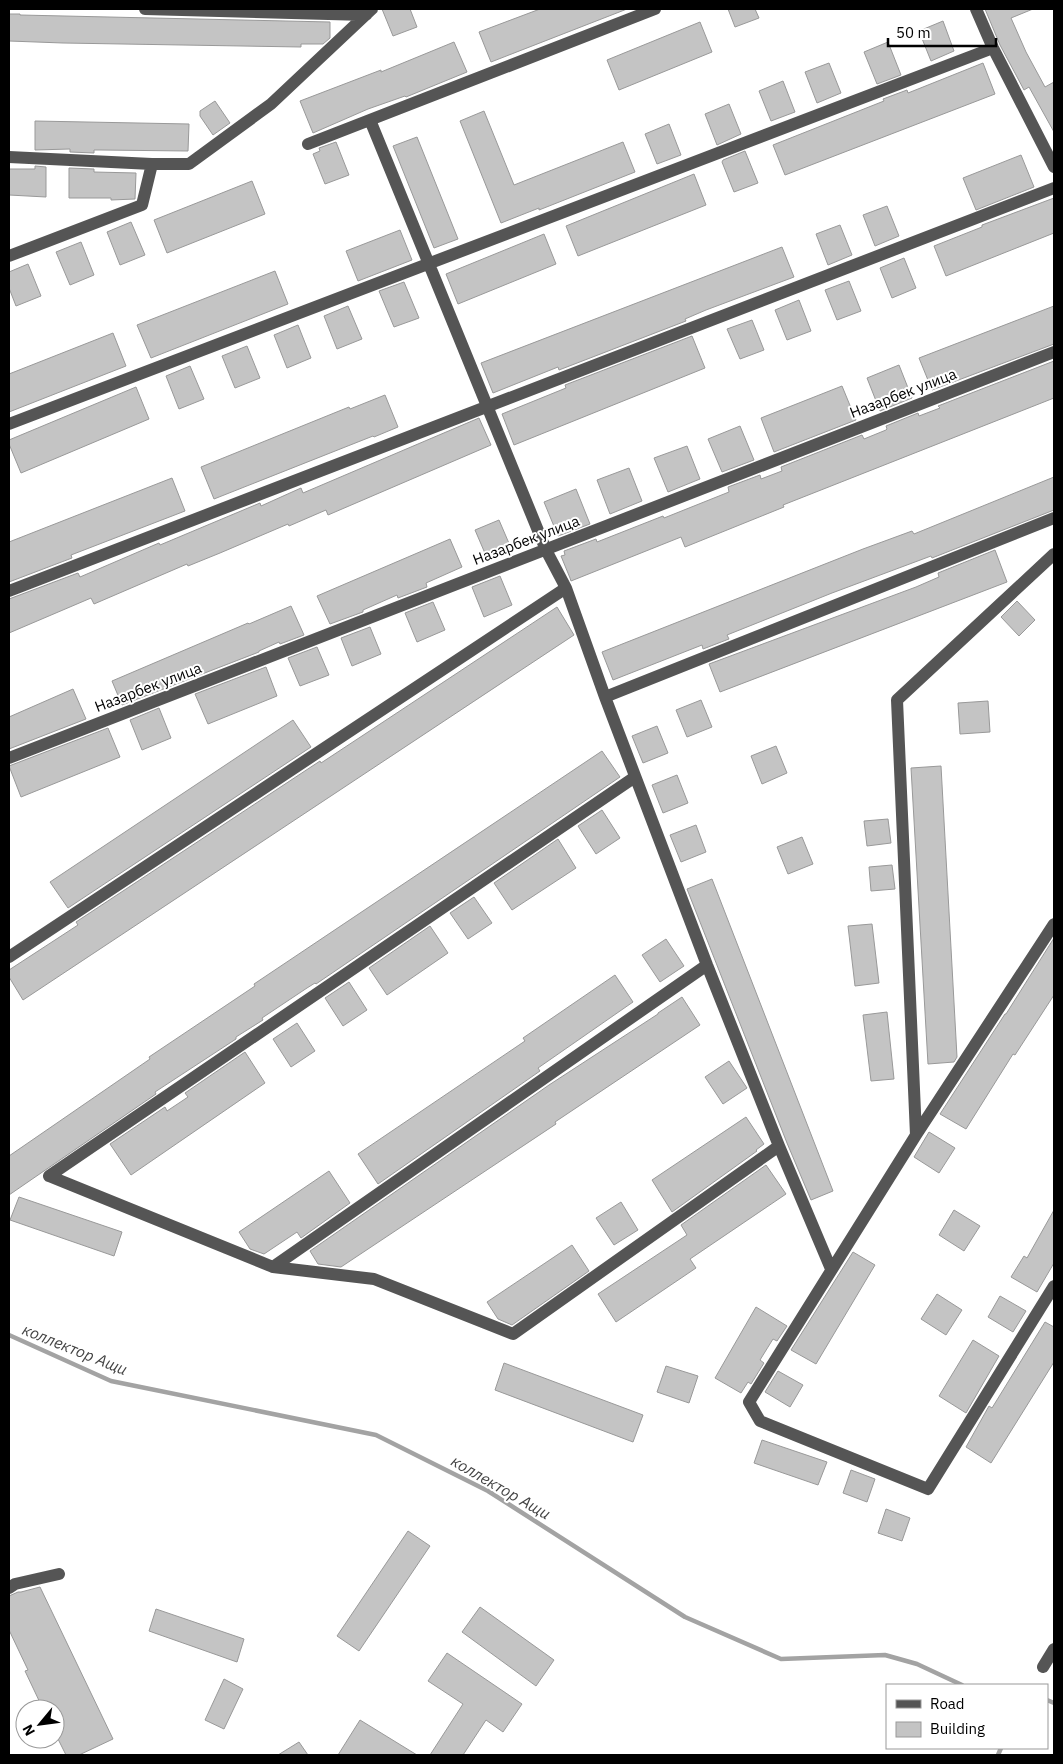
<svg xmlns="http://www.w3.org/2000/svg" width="1063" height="1764" font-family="'IBM Plex Sans',sans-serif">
  <rect width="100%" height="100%" fill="#fff"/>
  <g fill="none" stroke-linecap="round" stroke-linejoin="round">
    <path stroke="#a3a3a3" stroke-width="4.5" d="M9,1335L111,1381L376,1435L488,1491L685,1617L781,1659L885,1655L917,1664L962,1685
      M1047,1700L1054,1703
      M998,1755L1001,1748"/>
  </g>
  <path fill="#c4c4c4" stroke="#999" d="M382,9H410L417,27L393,36Z
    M540,9H627L491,62L479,32Z
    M728,9H755L759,18L735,27Z
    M985,9H1033L1011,18L1026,52L1045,87L1054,82V132L1029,87L1024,90L1000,45Z
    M9,14H20V15L330,22V38L323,44H301V47L63,43L9,41Z
    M943,21L954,51L931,61L919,31Z
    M700,22L712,52L619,90L607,60Z
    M454,42L467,72L406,97L405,96L368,109L313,133L300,101L381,70V72Z
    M888,42L901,75L877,84L864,52Z
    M829,63L841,93L817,103L805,72Z
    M983,63L995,94L785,175L773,145L884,101L883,99L907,90L908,93Z
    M783,81L795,112L771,121L759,91Z
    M215,101L230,123L213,135L200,116V111Z
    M729,104L741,134L717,145L705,114Z
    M484,111L514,185L623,142L635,172L539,210V208L501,223L460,121Z
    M35,121L189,124L188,151L101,150H94V153L70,152V149L35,150Z
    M669,124L681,155L657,164L645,134Z
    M417,137L458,239L434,248L393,146Z
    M336,142L349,175L325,184L313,154L320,151L319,148Z
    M745,151L758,183L734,192L722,162L723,160Z
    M1021,155L1034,187L976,210L963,178Z
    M35,166L46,167V197L9,195V169H35Z
    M69,168L94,169V172L136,173L135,199L111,200V198H69Z
    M694,174L706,205L578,256L566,226Z
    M252,181L265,214L167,253L154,220Z
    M1054,198V233L946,276L934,246L982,227V225Z
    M887,206L899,236L875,246L863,215Z
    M131,222L145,255L120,265L107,232Z
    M840,225L852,255L828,265L816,234Z
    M400,230L412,260L358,281L346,251Z
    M544,234L556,264L458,304L446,274Z
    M81,242L94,275L70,285L56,252Z
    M782,247L794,277L706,310L685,319L686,321L559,370L558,367L493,393L481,363Z
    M904,258L916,288L892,298L880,268Z
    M28,264L41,296L16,306L9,288V272Z
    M275,271L288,304L151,358L137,325Z
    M849,281L861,311L837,320L825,290Z
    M404,282L419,318L394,327L379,291Z
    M799,300L811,331L787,340L775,310Z
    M348,306L362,339L337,349L324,316Z
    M1054,306V344L932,390L919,358Z
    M752,320L764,350L740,359L727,329Z
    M298,325L311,358L287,368L274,335Z
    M113,333L126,366L9,412V374Z
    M692,336L705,368L514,445L502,414L566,388L565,385Z
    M247,346L260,378L235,388L222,356Z
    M1054,361V398L783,505L784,507L685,547L681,537L571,581L570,578L561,556L565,555L564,551L596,539L597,542L663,516L664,518L729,492L728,487L760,475L761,479L782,471L781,467L862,435L864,439L886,430L887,429L886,426L918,413L919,416L940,408L938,406Z
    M899,365L912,398L880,411L867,378Z
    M190,366L204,399L179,409L166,376Z
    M842,386L856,420L774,452L761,418Z
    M136,387L149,419L21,473L9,444V440Z
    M385,395L398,427L374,437L373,436L214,499L201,467L349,407L350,409Z
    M479,418L491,445L328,515L326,510L289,526L288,524L220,553L188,566L187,564L94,604L91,598L9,633V599L78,573L80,577L159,543L160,545L260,503L261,506L301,488L303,493Z
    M740,426L754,460L722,472L708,439Z
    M687,446L700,479L668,492L654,458Z
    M629,468L642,501L610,514L597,480Z
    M1054,477V510L932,558L931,556L832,593L727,635L729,639L703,649L702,645L613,680L602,652L863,549L912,531L914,534Z
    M172,478L185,511L71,555L72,558L9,582V542Z
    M576,489L590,524L558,536L544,502Z
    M499,520L511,548L487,558L475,530Z
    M450,539L462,567L426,583L427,587L398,598L397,595L363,610V612L330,624L317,596Z
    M995,550L1007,582L720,692L709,664L916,587L939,577L938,573Z
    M500,576L512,605L484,617L472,587Z
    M1017,601L1035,620L1019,636L1001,617Z
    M433,602L445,630L417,642L405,613Z
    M291,606L304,635L280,644L279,642L259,651V652L122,705L112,681L248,623L249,624Z
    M557,607L574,635L23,1000L9,977V970L78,925L76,922L320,761L321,763L365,734Z
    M370,627L381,654L352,666L341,638Z
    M317,647L329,675L300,686L288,658Z
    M266,667L277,696L208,724L195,694Z
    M73,689L86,719L9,749V717Z
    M701,700L712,727L687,737L676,710Z
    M988,701L990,732L960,734L958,703Z
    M159,708L171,738L142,750L130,720Z
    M293,720L311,747L68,908L50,882Z
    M657,726L668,753L643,763L632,736Z
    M108,728L120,757L21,797L9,766Z
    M776,746L787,773L762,784L751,756Z
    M602,751L620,777L316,984L315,983L307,988L262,1018L263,1020L236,1037V1039L155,1092L156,1094L9,1195V1156L150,1059L149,1057L255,986L254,984Z
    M941,766L957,1057L954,1062L928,1064L911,768Z
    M677,775L688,803L663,813L652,785Z
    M602,810L620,838L596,854L578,826Z
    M888,819L891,843L867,846L864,821Z
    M696,825L706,852L681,862L670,835Z
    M802,837L813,864L788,874L777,847Z
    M558,839L576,868L512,910L494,883Z
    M892,865L895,889L871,891L869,867Z
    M712,879L833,1191L811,1200L787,1143L687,889Z
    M474,897L492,923L468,939L450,913Z
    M872,924L879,983L855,986L848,926Z
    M430,926L448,953L387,995L369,968Z
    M1054,938V995L1015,1055L1013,1054L966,1129L940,1114L1005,1014H1006Z
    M666,939L684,966L660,982L642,955Z
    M615,975L633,1002L538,1068L540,1071L378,1184L358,1154L525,1041L523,1038Z
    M349,982L367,1010L343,1026L325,998Z
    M682,997L700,1025L555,1122L556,1124L341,1267L318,1264L310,1251L549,1085L658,1014V1013Z
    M887,1012L894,1079L871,1081L863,1015Z
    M297,1023L315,1051L291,1067L273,1039Z
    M245,1052L265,1083L131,1175L110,1144L165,1107L167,1111L188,1097L185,1093Z
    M729,1061L747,1088L723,1104L705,1077Z
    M746,1117L764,1144L756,1150L757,1151L672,1212L652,1180Z
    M929,1132L955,1148L939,1173L914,1157Z
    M766,1165L786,1194L690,1259L696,1268L616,1322L598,1294L687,1235L681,1225Z
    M329,1171L350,1203L301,1238L297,1232L264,1254L250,1249L239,1232Z
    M19,1197L122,1232L114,1256L10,1220Z
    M621,1202L638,1230L614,1245L596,1218Z
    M954,1210L980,1226L964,1251L939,1235Z
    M1054,1210V1263L1037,1292L1011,1277L1024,1256L1027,1258Z
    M572,1245L589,1271L512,1325L498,1319L487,1302Z
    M853,1252L875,1265L816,1364L791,1350Z
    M937,1294L962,1310L946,1335L921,1319Z
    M1000,1296L1026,1311L1013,1332L988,1317Z
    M756,1307L787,1326L777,1341L773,1339L760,1360L764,1363L751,1384L748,1382L741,1393L715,1378Z
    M1045,1322L1054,1327V1362L991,1463L966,1447L989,1406L992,1408Z
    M973,1340L999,1356L966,1413L939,1396Z
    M504,1363L643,1415L633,1442L495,1390Z
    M666,1366L698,1376L689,1403L657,1392Z
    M778,1371L803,1385L790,1407L765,1392Z
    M762,1440L827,1462L818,1485L754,1463Z
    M851,1470L875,1479L867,1502L843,1493Z
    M886,1509L910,1518L902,1541L878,1533Z
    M408,1531L430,1546L359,1651L337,1636Z
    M40,1587L113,1739L79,1755H66L55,1733V1709H43L25,1671L28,1670L9,1630V1596L18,1592H21Z
    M480,1607L554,1660L536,1686L462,1632Z
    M156,1609L244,1639L237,1662L149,1631Z
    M447,1653L522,1704L503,1732L486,1720L463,1755H430L463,1704L428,1681Z
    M224,1679L243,1689L224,1729L205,1720Z
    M360,1720L417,1755H338Z
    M299,1742L308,1755H278Z"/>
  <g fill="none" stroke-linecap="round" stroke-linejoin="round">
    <path stroke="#555" stroke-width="12" d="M145,9L366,15
      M976,9L993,48L1054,167
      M370,120L546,550L566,588L605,697L707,965L779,1146L831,1269
      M308,144L655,9
      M9,157L152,164H189L271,104L372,9
      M9,256L142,205L152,164
      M9,424L993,48
      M9,591L1054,188
      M605,697L1054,518
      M9,758L1054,352
      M1054,924L916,1135L749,1402L760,1421L928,1489L1054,1286
      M9,957L566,588
      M916,1135L897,700L1054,554
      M49,1176L273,1267L374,1279L513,1334L779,1146
      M49,1176L635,777
      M273,1267L707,965
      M9,1588L15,1584L59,1574
      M1043,1667L1054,1649"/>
  </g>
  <g text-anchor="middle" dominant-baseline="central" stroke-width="4" stroke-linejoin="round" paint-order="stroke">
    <g font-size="15" fill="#000" stroke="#fff">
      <text transform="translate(903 393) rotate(-21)">Назарбек улица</text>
      <text transform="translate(526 540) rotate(-21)">Назарбек улица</text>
      <text transform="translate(148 687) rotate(-21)">Назарбек улица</text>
    </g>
    <g font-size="16" font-style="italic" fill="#444" stroke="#fff">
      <text transform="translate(75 1349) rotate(22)">коллектор Ащи</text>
      <text transform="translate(501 1487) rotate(30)">коллектор Ащи</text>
    </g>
  </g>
  <rect width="1063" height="1764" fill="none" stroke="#000000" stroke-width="20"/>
  <rect x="886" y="1684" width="162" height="65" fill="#ffffff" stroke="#999999"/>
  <rect x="896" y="1700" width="25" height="8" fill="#555555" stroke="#999999"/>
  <text x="930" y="1709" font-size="15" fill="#000000">Road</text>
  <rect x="896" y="1722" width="25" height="15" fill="#c4c4c4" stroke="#999999"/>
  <text x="930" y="1734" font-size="15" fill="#000000">Building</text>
  <g transform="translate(40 1724) rotate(241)"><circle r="24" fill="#ffffff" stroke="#999999"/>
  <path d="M0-4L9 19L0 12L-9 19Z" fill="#000000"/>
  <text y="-8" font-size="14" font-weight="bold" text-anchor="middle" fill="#000000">N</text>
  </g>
  <path d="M888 38v8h108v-8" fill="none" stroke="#000000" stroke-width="2.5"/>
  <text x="896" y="38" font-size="15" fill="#000000" stroke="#ffffff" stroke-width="4" paint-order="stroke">50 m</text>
</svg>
